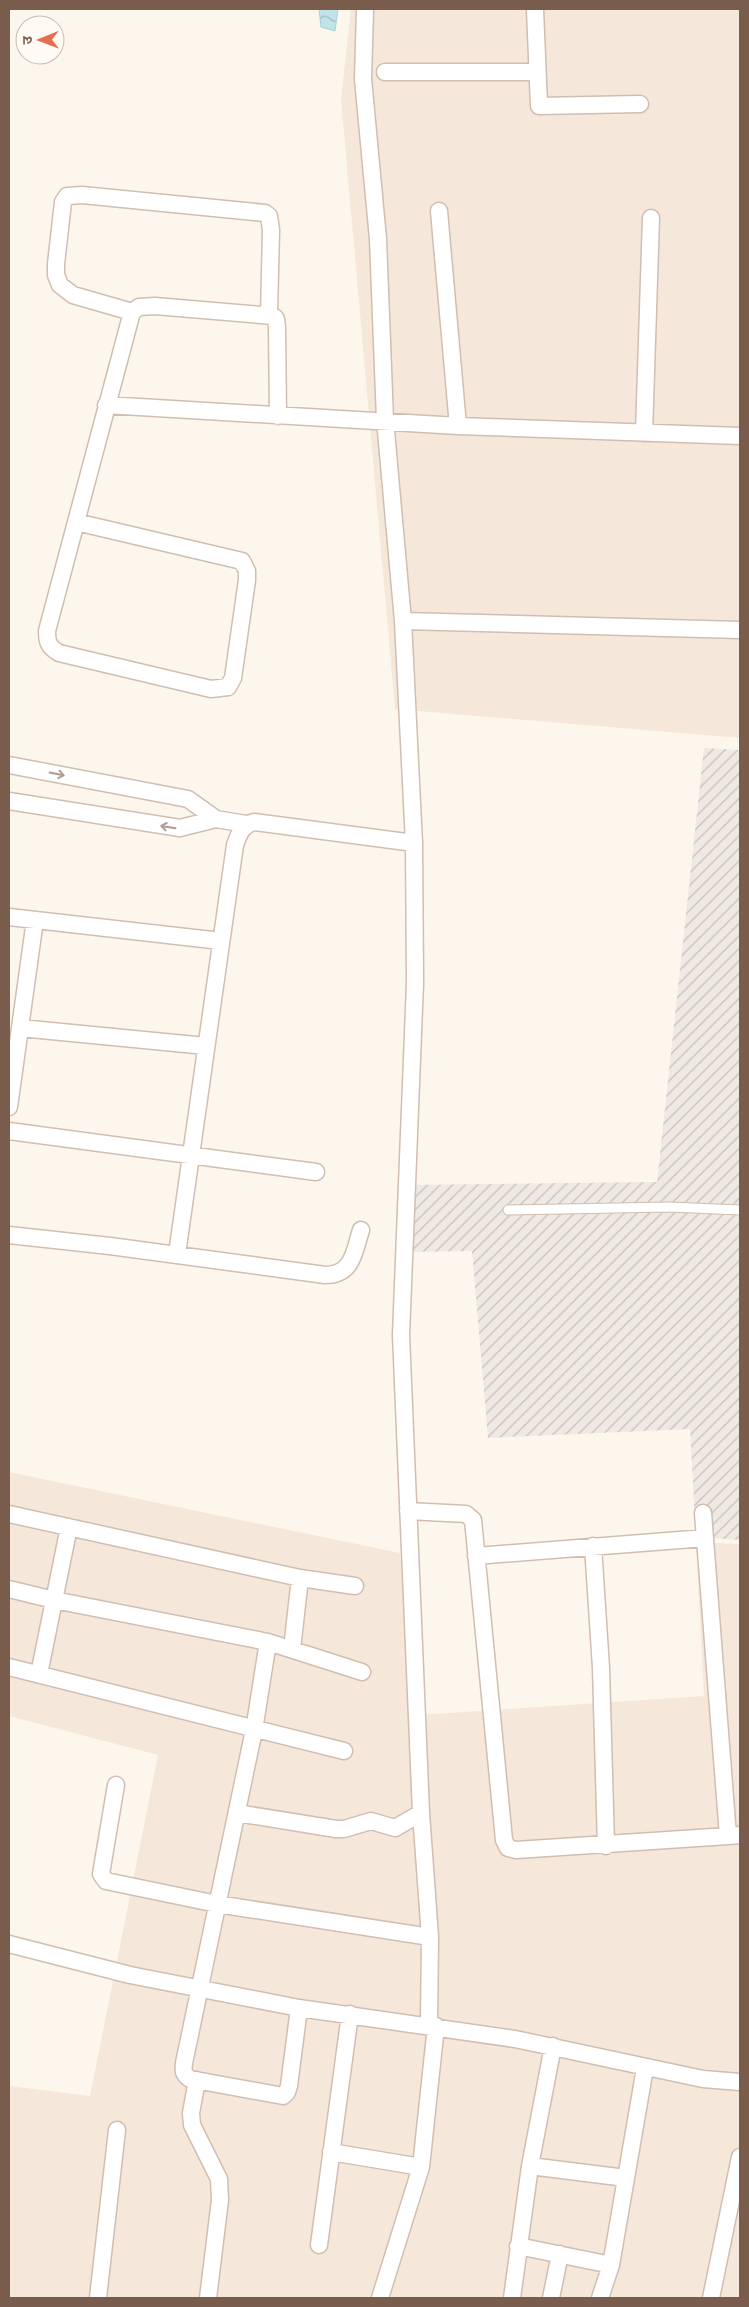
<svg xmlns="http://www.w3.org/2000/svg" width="749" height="2307" font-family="Manrope,'Noto Sans Devanagari',sans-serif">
  <defs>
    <pattern id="industrial-furrows" width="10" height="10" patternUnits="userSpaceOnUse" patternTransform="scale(1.25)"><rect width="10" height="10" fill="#efe9e4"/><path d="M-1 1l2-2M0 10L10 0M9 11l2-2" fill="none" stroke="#c7c0bb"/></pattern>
    <pattern id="water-waves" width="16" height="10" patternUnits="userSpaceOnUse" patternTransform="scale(1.25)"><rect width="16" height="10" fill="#bfe3e8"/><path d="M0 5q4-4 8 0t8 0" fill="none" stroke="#a0bbbe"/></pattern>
  </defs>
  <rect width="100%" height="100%" fill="#fdf6ec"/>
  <path fill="#f5e8da" d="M351,9H740V738L395,709L341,99Z
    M9,1472L400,1553L418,1715L704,1696L696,1542L740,1544V2298H9V2086L90,2096L158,1755L9,1716Z"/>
  <path fill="url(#industrial-furrows)" d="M704,748L740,750V1540L696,1537L690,1429L488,1438L472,1251L408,1252V1185L657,1182Z"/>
  <path fill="url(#water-waves)" stroke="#a5d3da" d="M319,9H338L335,31L321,27Z"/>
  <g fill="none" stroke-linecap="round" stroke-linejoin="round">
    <g stroke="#d1beb0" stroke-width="11">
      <path id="service" d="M508,1210L670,1207L740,1210"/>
    </g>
    <g stroke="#d1beb0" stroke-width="19">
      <path id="minor" d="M365,9L363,79L378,239L385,420L403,621L414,843L415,983L401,1335L421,1813L430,1937L429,2025
        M535,9L539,106L640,104
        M385,72H536
        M439,211L458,426
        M132,312L73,295L60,285L56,275V264L63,202L67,196L82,195L265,213L269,216L271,230L269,315
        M106,405L458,426L740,436
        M644,433L651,218
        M76,522L242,561L247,571V580L233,678L228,687L211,689L59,653C49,647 47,643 47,631L132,312L139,307L155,306L273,316L276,319L277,327L278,416
        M403,621L740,630
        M9,765L188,799L216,819
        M9,801L180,828L216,819L246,824
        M9,917L221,941
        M20,1028L206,1046
        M9,1107L35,920
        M9,1131L316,1172
        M9,1235L110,1246L325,1275C353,1275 354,1252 361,1230
        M177,1254L235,845C239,834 242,825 254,822L414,843
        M408,1511L466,1514L473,1520L504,1840L508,1848L516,1850L728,1836
        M703,1513L728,1836L740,1835
        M9,1514L300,1578L355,1586
        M593,1546L601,1668L606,1846
        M476,1556L705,1538
        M9,1589L54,1600L268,1642L362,1672
        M268,1642L254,1730L184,2063C183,2071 183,2074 190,2079L283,2096L287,2092L289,2086L299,2008
        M292,1649L300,1578
        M9,1667L344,1751
        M39,1674L69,1527
        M116,1785L101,1874L106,1881L217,1904L430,1937
        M237,1813L336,1829H344L371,1821L395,1828L421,1813
        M9,1944L130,1975L299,2008L515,2039L703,2079L740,2082
        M197,2080L191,2113L192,2125L219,2179L220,2200L208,2298
        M331,2152L421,2167
        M530,2166L626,2178
        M319,2245L350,2014
        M518,2246L611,2265
        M98,2298L117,2130
        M380,2298L421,2167L436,2026
        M512,2298L530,2166L553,2046
        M551,2298L560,2254
        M600,2298L611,2265L645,2068
        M711,2298L740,2157"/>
    </g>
    <use href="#service" stroke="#fff" stroke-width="9"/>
    <use href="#minor" stroke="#fff" stroke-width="16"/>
  </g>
  <defs><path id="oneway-shaft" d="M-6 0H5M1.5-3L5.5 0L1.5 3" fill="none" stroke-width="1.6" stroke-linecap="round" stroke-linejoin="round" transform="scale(1.25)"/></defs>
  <g stroke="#af9d94">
    <use href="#oneway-shaft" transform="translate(57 774) rotate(11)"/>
    <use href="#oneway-shaft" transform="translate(168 827) rotate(-171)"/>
  </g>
  <rect width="749" height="2307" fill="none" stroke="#7a5c4d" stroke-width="20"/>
  <g transform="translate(40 40) rotate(269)"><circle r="24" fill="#fffaf3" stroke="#cabbb1"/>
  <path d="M0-4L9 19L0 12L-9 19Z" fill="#e76f51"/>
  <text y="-8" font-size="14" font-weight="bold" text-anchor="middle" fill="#7a5c4d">उ</text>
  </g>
</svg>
